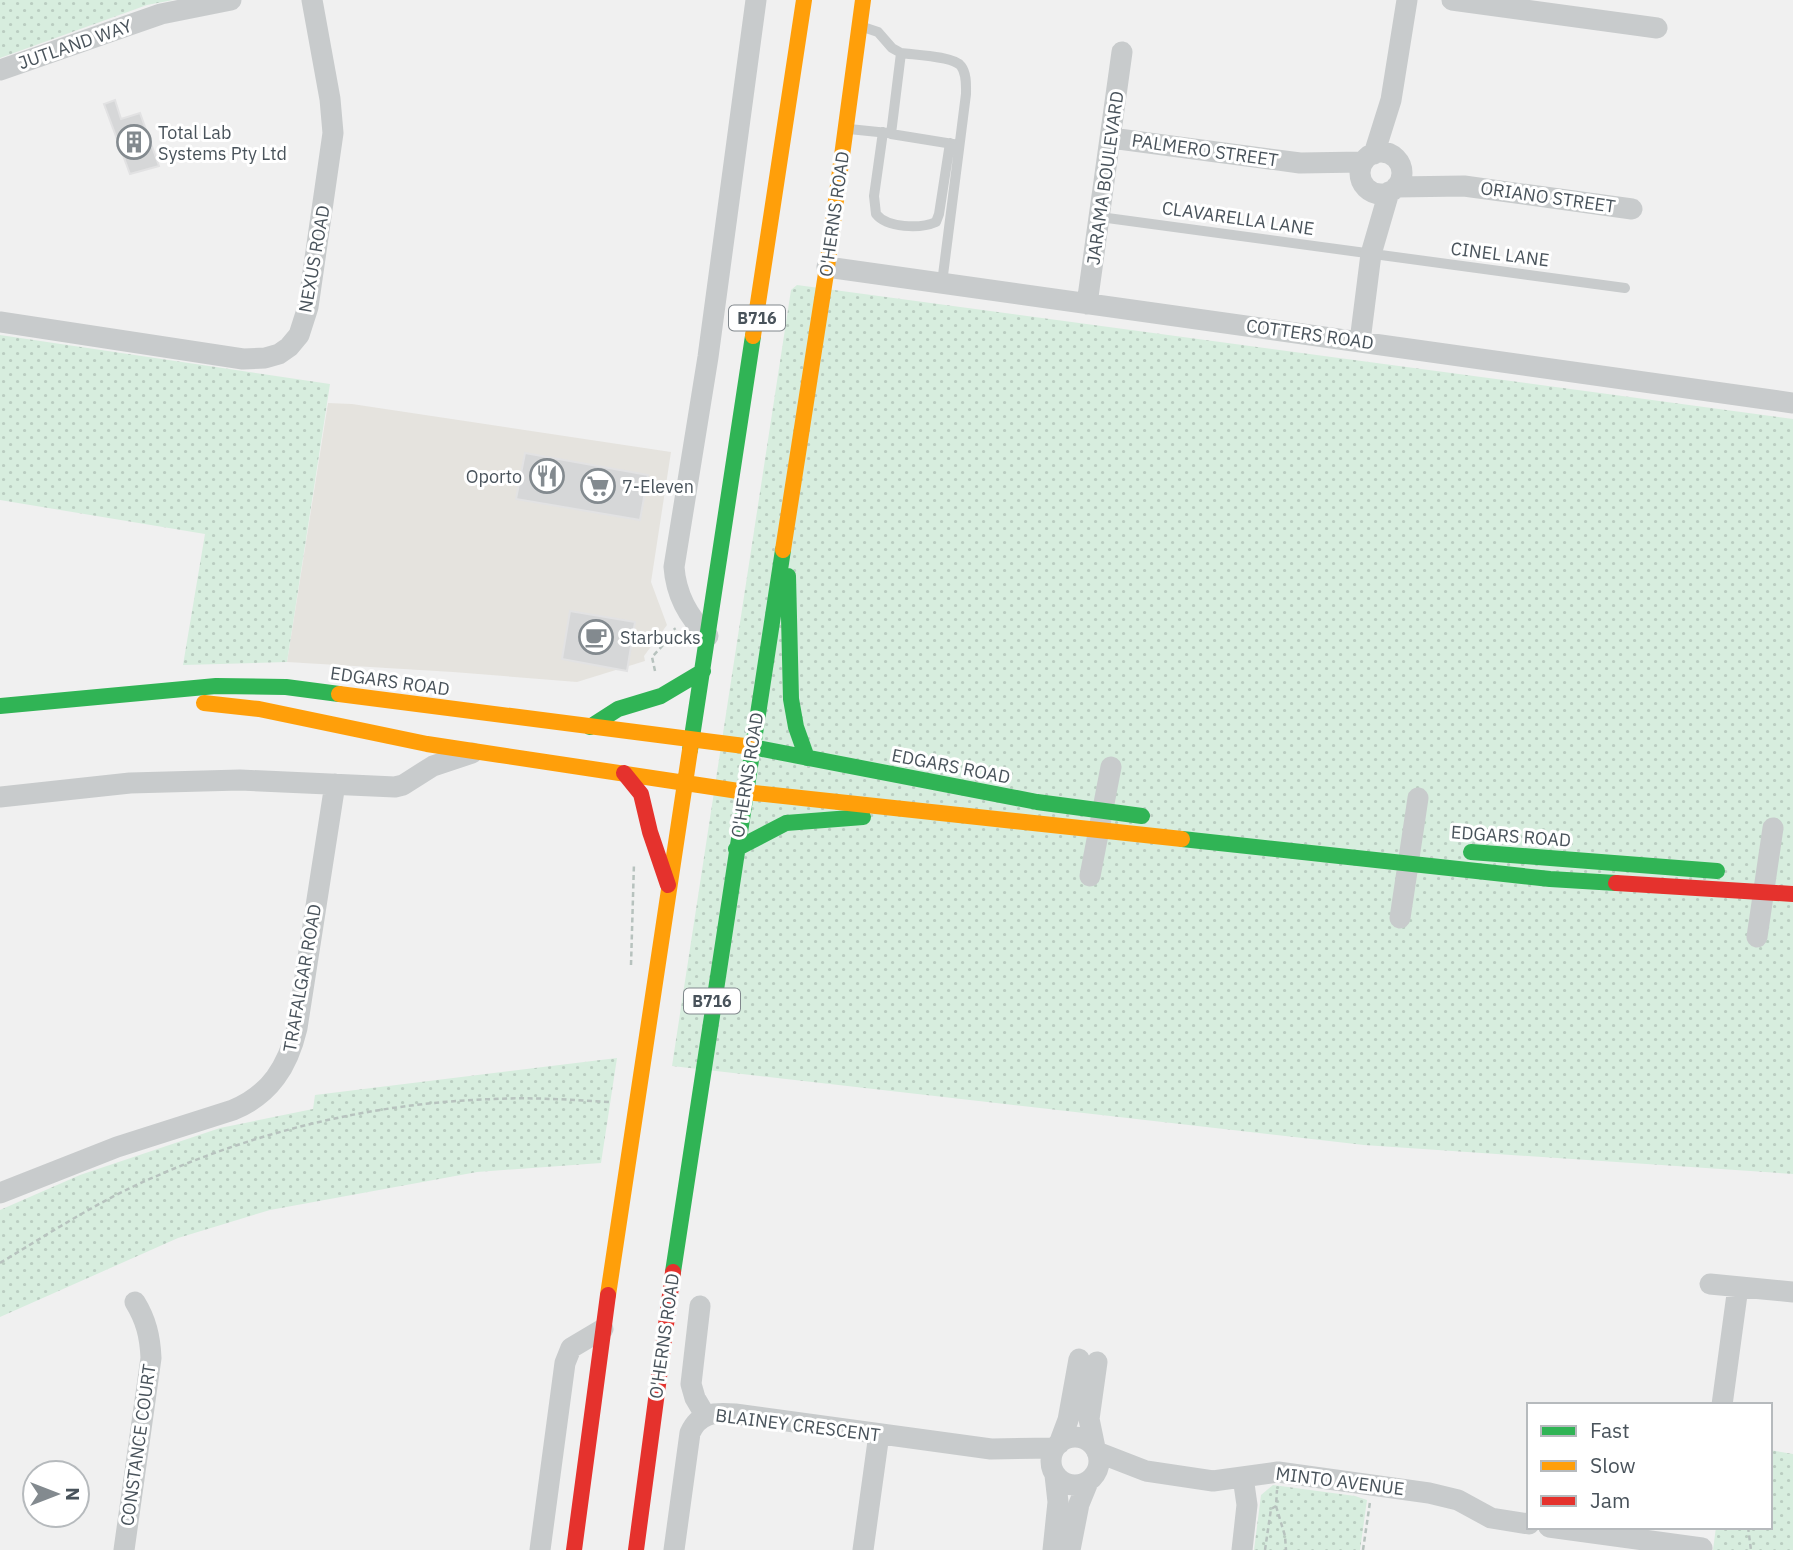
<svg xmlns="http://www.w3.org/2000/svg" width="1793" height="1550" font-family="'IBM Plex Sans',sans-serif">
  <defs>
    <pattern id="green-dots" width="8" height="8" patternUnits="userSpaceOnUse" patternTransform="scale(1.75)"><rect width="8" height="8" fill="#d7edde"/><path d="M2 2h.1M6 6h.1" fill="none" stroke="#bacdc1" stroke-width="1.8" stroke-linecap="round"/></pattern>
  </defs>
  <rect width="100%" height="100%" fill="#f0f0f0"/>
  <path fill="#e5e3de" d="M328,403L352,404L671,452L651,582L667,625L644,656L645,661L577,682L453,672L287,662Z"/>
  <path fill="url(#green-dots)" d="M0,0H173L147,5L0,58Z
    M797,285L1793,419V1174L1364,1145L672,1066L791,290Z
    M0,335L330,384L287,662L183,665L205,534L0,500Z
    M617,1058L601,1163L477,1172L270,1210L178,1238L0,1317V1210L80,1175L220,1128L313,1109L315,1095Z
    M1770,1450L1793,1454V1550H1713L1716,1527H1770Z
    M1273,1485L1355,1496L1367,1500L1360,1550H1254L1261,1495Z"/>
  <path fill="#d6d7d8" stroke="#e2e2e3" stroke-width="2" d="M115,100L121,119L140,113L159,166L130,174L104,104Z
    M525,453L648,475L640,520L516,499Z
    M570,611L635,622L627,671L562,659Z"/>
  <g fill="none" stroke-linecap="round" stroke-linejoin="round">
    <path stroke="#b7c2be" stroke-width="2.5" stroke-dasharray="5 3.5" stroke-linecap="butt" d="M655,671L652,657L676,631L674,628
      M631,965L634,863
      M0,1263C43,1237 85,1210 130,1188C245,1134 367,1103 494,1099C534,1097 572,1100 611,1102
      M1276,1506L1285,1536L1286,1550
      M1748,1527L1751,1550
      M1265,1550L1271,1509L1276,1506L1277,1490
      M1363,1550L1370,1502"/>
    <path stroke="#c8cbcc" stroke-width="10" d="M863,27L878,32L892,48L901,53
      M849,129L888,133
      M883,132L874,196L876,214C887,228 920,229 936,222L939,214L950,143
      M1100,217L1625,288
      M942,283L966,94C966,86 967,74 961,66C953,56 915,55 901,53L891,134L959,145"/>
    <path stroke="#c8cbcc" stroke-width="21" d="M1452,0L1657,28
      M0,70L161,14L231,0
      M1111,138L1300,163L1363,162
      M1360 173a21 21 0 1 1 42 0a21 21 0 1 1-42 0Z
      M1374,154L1391,100L1407,0
      M1396,187L1464,186L1632,209
      M827,267L1793,403
      M1087,304L1122,52
      M0,322L243,359L265,358L279,354L289,347L299,335L308,307L333,133L330,99L312,0
      M1360,341L1371,254L1389,192
      M708,636C689,618 676,594 674,567L708,357L756,0
      M0,797L130,783L240,780L395,787L403,785L433,766L472,753
      M1090,876L1111,767
      M1400,918L1418,798
      M1757,937L1773,828
      M0,1193L117,1147L233,1110C270,1095 288,1066 297,1028L335,784
      M1710,1284L1793,1292
      M700,1306L691,1384L695,1398L705,1415
      M1722,1405L1738,1287
      M1051 1461a24 24 0 1 1 48 0a24 24 0 1 1-48 0Z
      M1059,1444L1068,1420L1079,1359
      M1095,1448L1089,1419L1097,1362
      M1097,1452L1146,1471L1213,1481L1278,1472L1429,1493L1458,1500L1491,1518L1529,1524
      M1549,1527L1702,1548
      M124,1550L151,1358C150,1336 146,1320 135,1302
      M540,1550L565,1363L571,1348L603,1329
      M674,1550L690,1433C699,1413 714,1412 735,1414L991,1449L1055,1448
      M863,1550L879,1434
      M1053,1550L1058,1502L1055,1475
      M1070,1550L1079,1504L1088,1482
      M1242,1550L1247,1505L1243,1477"/>
    <path stroke="#30b455" stroke-width="16" d="M788,576L791,699L796,727L807,758
      M0,706L216,686L286,687L339,694
      M590,727L618,709L661,696L703,671
      M752,747L1037,802L1142,816
      M690,750L753,336
      M1182,839L1550,879L1616,883
      M736,849L786,823L863,817
      M1471,852L1717,871
      M673,1272L783,550"/>
    <path stroke="#ff9f0a" stroke-width="16" d="M753,336L804,0
      M783,550L827,267L863,0
      M339,694L752,747
      M204,703L259,709L427,744L745,792
      M745,792L1182,839
      M608,1295L690,750"/>
    <path stroke="#e5322d" stroke-width="16" d="M624,773L641,794L650,832L668,885
      M1616,883L1793,894
      M574,1550L608,1295
      M636,1550L673,1272"/>
  </g>
  <defs>
    <g id="building-ring" transform="scale(1.75)"><circle r="9.5" fill="#fff" stroke="#838a8f" stroke-width="1.5"/><path d="M-4-6H4V6H1V3H-1V6H-4ZM-2.5-4.3h1.7v1.8h-1.7ZM.8-4.3h1.7v1.8H.8ZM-2.5-1h1.7V.8h-1.7ZM.8-1h1.7V.8H.8Z" fill="#838a8f"/></g>
    <g id="restaurant-ring" transform="scale(1.75)"><circle r="9.5" fill="#fff" stroke="#838a8f" stroke-width="1.5"/><path d="M-5-6h1v4h1v-4h1v4h1v-4h1v5L-1.5 .5V6h-2V.5L-5-1ZM5-6V6H3V1.5H1.5Q1.5-4 5-6Z" fill="#838a8f"/></g>
    <g id="supermarket-ring" transform="scale(1.75)"><circle r="9.5" fill="#fff" stroke="#838a8f" stroke-width="1.5"/><path d="M-6-5.5h2.5l.6 2H6L4.5 2H-2.5L-4.4-4H-6ZM-1.5 3.2a1.3 1.3 0 1 0 .1 0ZM3 3.2a1.3 1.3 0 1 0 .1 0Z" fill="#838a8f"/></g>
    <g id="cafe-ring" transform="scale(1.75)"><circle r="9.5" fill="#fff" stroke="#838a8f" stroke-width="1.5"/><path d="M-5.5-4.5H6V0H3Q3 3.5 0 3.5H-2.5Q-5.5 3.5-5.5 0ZM3-3.2v2h1.7v-2ZM-6 4.5H4V6H-6Z" fill="#838a8f"/></g>
  </defs>
  <g fill-rule="evenodd">
    <use href="#building-ring" x="134" y="142"/>
    <use href="#restaurant-ring" x="547" y="476"/>
    <use href="#supermarket-ring" x="598" y="486"/>
    <use href="#cafe-ring" x="596" y="637"/>
  </g>
  <g text-anchor="middle" dominant-baseline="central" stroke-width="6" stroke-linejoin="round" paint-order="stroke">
    <g fill="#fff" stroke="#80878c" stroke-width="2">
      <rect x="729" y="305.5" width="56" height="25" rx="5"/>
      <rect x="684" y="988.5" width="56" height="25" rx="5"/>
    </g>
    <g font-size="16" font-weight="bold" fill="#49535b">
      <text x="757" y="318">B716</text>
      <text x="712" y="1001">B716</text>
    </g>
    <g font-size="18" fill="#49535b" stroke="#fff">
      <text transform="translate(75 44) rotate(-19)">JUTLAND WAY</text>
      <text transform="translate(1205 150) rotate(8)">PALMERO STREET</text>
      <text transform="translate(1105 178) rotate(-82)">JARAMA BOULEVARD</text>
      <text transform="translate(1548 197) rotate(8)">ORIANO STREET</text>
      <text transform="translate(834 214) rotate(-82)">O'HERNS ROAD</text>
      <text transform="translate(1238 218) rotate(8)">CLAVARELLA LANE</text>
      <text transform="translate(1500 254) rotate(7)">CINEL LANE</text>
      <text transform="translate(314 259) rotate(-80)">NEXUS ROAD</text>
      <text transform="translate(1310 334) rotate(8)">COTTERS ROAD</text>
      <text transform="translate(390 681) rotate(8)">EDGARS ROAD</text>
      <text transform="translate(951 766) rotate(11)">EDGARS ROAD</text>
      <text transform="translate(747 775) rotate(-81)">O'HERNS ROAD</text>
      <text transform="translate(1511 836) rotate(4)">EDGARS ROAD</text>
      <text transform="translate(302 978) rotate(-80)">TRAFALGAR ROAD</text>
      <text transform="translate(664 1336) rotate(-82)">O'HERNS ROAD</text>
      <text transform="translate(798 1425) rotate(7)">BLAINEY CRESCENT</text>
      <text transform="translate(138 1445) rotate(-82)">CONSTANCE COURT</text>
      <text transform="translate(1340 1481) rotate(7)">MINTO AVENUE</text>
    </g>
    <g font-size="18" fill="#49535b" stroke="#fff" text-anchor="start">
      <text x="158" y="132">Total Lab<tspan x="158" dy="21">Systems Pty Ltd</tspan></text>
      <text x="522" y="476" text-anchor="end">Oporto</text>
      <text x="622" y="486">7-Eleven</text>
      <text x="620" y="637">Starbucks</text>
    </g>
  </g>
  <rect x="1527" y="1403" width="245" height="126" fill="#ffffff" stroke="#b6babd" stroke-width="2"/>
  <rect x="1541" y="1426" width="35" height="10" fill="#30b455" stroke="#b6babd" stroke-width="2"/>
  <text x="1590" y="1438" font-size="21" fill="#49535b">Fast</text>
  <rect x="1541" y="1461" width="35" height="10" fill="#ff9f0a" stroke="#b6babd" stroke-width="2"/>
  <text x="1590" y="1473" font-size="21" fill="#49535b">Slow</text>
  <rect x="1541" y="1496" width="35" height="10" fill="#e5322d" stroke="#b6babd" stroke-width="2"/>
  <text x="1590" y="1508" font-size="21" fill="#49535b">Jam</text>
  <g transform="translate(56 1494) rotate(90)"><circle r="33" fill="#ffffff" stroke="#b6babd" stroke-width="2"/>
  <path d="M0-5L12 26L0 18L-12 26Z" fill="#838a8f"/>
  <text y="-10" font-size="19" font-weight="bold" text-anchor="middle" fill="#49535b">N</text>
  </g>
</svg>
